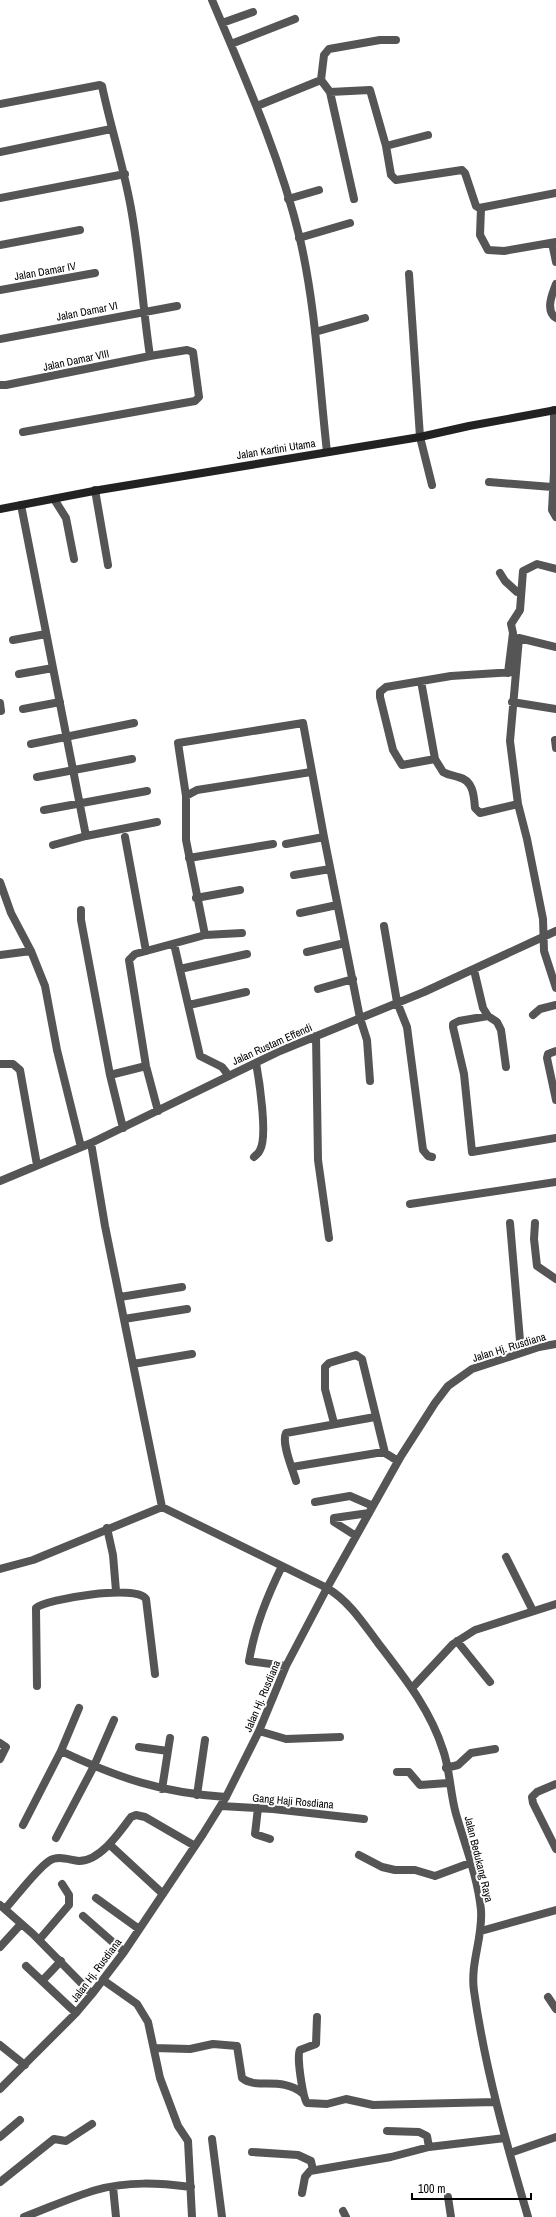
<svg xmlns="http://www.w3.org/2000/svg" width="556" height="2217" font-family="'Archivo Narrow',sans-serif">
  <rect width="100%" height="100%" fill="#fff"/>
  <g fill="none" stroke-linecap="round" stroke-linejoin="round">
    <path stroke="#555" stroke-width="8" d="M212,0C245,78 280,156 300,239C316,308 319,381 327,452
      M222,23L253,12
      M231,44L295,19
      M330,92L370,90L386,146L391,175L396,180L462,170L465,173L476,206L479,208L556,193
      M0,104L100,85L102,86C111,129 125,171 132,214C140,261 143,309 150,356
      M257,106L321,80
      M386,146L428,135
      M0,152L111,129
      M0,198L125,174
      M288,199L319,190
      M354,199L330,92L321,80L324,55L329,49L380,40H396
      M481,208L480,235L488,250L504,251L556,242
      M299,238L350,223
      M552,243L556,262
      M0,245L80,230
      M409,274L420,437L432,485
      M556,284C552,294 545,311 556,318
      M0,290L95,273
      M315,332L365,318
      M0,339L177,306
      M0,385H6L150,356L187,350L193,352L199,397L195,401L23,432
      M554,410V472L552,510L556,517
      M489,482L552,487
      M95,490L108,565
      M54,499L66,518L74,559
      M21,505L86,836L53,845
      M500,573L505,581L517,592L521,591
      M13,640L46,634
      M556,647L519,638L510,741L518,804L527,839L543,919L544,951L556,988
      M515,672L451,676L386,687L380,692V697L393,750L402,765L435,759L443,772C448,775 452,775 458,777C473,780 474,795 475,808L480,813L518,804
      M508,673L513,633L511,624L520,610L523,571L537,564L556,569
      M19,674L53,668
      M421,681L435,759
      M512,702L556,709
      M0,703L1,711
      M23,709L60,702
      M555,740L556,748
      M31,744L134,723
      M37,777L132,759
      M186,796L178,743L303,723L324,837
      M44,810L147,791
      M86,836L157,822
      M125,837L146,951
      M286,844L324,837L360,1018L367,1040L370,1081
      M189,858L273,844
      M294,875L330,869
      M0,882L11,913L31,951L45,986L57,1050L81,1147
      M196,898L240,890
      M81,910V920L110,1075L123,1128
      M300,913L337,905
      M384,926L397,1002L407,1027L423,1150L428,1156L432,1157
      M205,935L242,933
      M174,944L200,1056L222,1067L229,1076
      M307,952L345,943
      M0,955L31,951
      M180,969L247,954
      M474,970L483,1008L488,1016L497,1022L501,1030L506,1067
      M318,989L353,979
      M189,1005L246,992
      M533,1015L540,1009L556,1005
      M488,1016L459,1021L453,1024V1027L464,1074L472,1152L556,1138
      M316,1036L318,1160L329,1238
      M556,1051L548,1054L547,1058L556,1100
      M0,1064H13L20,1070L37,1165
      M110,1075L146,1066
      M158,1111L146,1066L129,960L135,954L205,935L186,840V796L197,790L311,772
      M91,1143L105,1226L162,1507
      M254,1157C256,1155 259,1153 260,1150C268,1137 259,1079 256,1063
      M0,1181L91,1143L280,1051L424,992L556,931
      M410,1204L556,1182
      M510,1223L521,1352
      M535,1223L534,1239L537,1266L556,1279
      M120,1297L182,1287
      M124,1319L187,1309
      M133,1364L192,1354
      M334,1423L325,1389V1367L329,1363L356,1355L362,1359L385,1453
      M292,1467L377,1453H385L398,1461
      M296,1481C293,1470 281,1443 286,1433L375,1417
      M315,1502L350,1496L373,1506
      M107,1528L113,1555L116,1591
      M356,1536L334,1522V1518L369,1513
      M506,1557L533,1611
      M282,1566C267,1597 255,1626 249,1661L286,1666
      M0,1569L33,1560L162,1507L327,1588C349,1601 363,1623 378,1643C404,1677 430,1709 443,1750C450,1769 450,1793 456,1814C465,1845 478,1878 481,1910C483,1938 470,1963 474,1991C485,2068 506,2143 528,2217
      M457,1641L490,1682
      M37,1686L36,1608C46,1599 137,1584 146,1599L155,1674
      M412,1688L453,1644L475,1630L556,1604
      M79,1708L61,1751C118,1778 163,1793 226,1797
      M259,1731L286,1739L340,1737
      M0,1743L6,1747L0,1759
      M139,1747L168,1751
      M446,1768L458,1765L471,1753L495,1749
      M397,1772H409L420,1785L448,1783
      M556,1784L537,1792L532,1797L533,1803L556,1849
      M162,1789L170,1738
      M197,1795L205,1740
      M221,1806L273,1809L364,1819
      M258,1808L255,1834L270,1839
      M23,1825L61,1751
      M56,1838L94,1766L114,1720
      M110,1845L163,1894
      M359,1855L382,1867L395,1870H415L435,1876L470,1863
      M96,1898L139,1929
      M0,1905L33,1934L92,1994
      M5,1909C17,1896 35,1871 49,1861C58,1855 69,1860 79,1861C100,1861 120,1832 131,1817L136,1815L145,1817L195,1846
      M83,1916L124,1952
      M481,1931L556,1910
      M39,1940L69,1905V1895L62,1884
      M0,1947L21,1924
      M26,1966L76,2013
      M103,1980L137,2004L148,2022L160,2078L178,2126L188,2141L192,2217
      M42,1981L61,1961
      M548,1997L556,2009
      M317,2017L316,2044L300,2050C296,2055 303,2098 307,2103L327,2104L346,2099L373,2105L495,2102
      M0,2045L25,2065
      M154,2048L190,2049L213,2044L237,2046L242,2078C256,2090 282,2076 302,2093
      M0,2089L76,2013L92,1994L124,1952L203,1834L226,1797L259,1731L286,1666L327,1588L401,1456L435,1403L448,1386L472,1369L539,1347L556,1344
      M387,2131L419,2132L427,2136L429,2147
      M0,2137L20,2120
      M212,2139L222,2217
      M252,2152L298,2155L311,2161L313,2170
      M510,2153L556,2137
      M0,2182L54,2139L66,2141L92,2124
      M113,2187L116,2217
      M302,2193L305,2177L310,2171L391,2157L429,2147L505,2138
      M448,2197L451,2217
      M343,2211L346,2217
      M24,2217C48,2208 72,2197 96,2190C128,2181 159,2183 191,2187"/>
    <path stroke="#222" stroke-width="8" d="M0,509L99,490L420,437L469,426L556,410"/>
  </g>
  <g text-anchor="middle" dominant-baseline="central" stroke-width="4" stroke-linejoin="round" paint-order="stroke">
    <g font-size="11" fill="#000" stroke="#fff">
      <text transform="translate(45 271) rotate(-10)">Jalan Damar IV</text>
      <text transform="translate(87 311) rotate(-11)">Jalan Damar VI</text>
      <text transform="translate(76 360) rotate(-12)">Jalan Damar VIII</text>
      <text transform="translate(276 449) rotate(-9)">Jalan Kartini Utama</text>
      <text transform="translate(272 1044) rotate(-24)">Jalan Rustam Effendi</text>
      <text transform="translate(509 1347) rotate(-17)">Jalan Hj. Rusdiana</text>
      <text transform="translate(262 1696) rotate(-67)">Jalan Hj. Rusdiana</text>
      <text transform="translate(293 1801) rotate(5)">Gang Haji Rosdiana</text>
      <text transform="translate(479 1859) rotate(76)">Jalan Bedukang Raya</text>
      <text transform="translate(96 1970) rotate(-53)">Jalan Hj. Rusdiana</text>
    </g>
  </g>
  <path d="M412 2193v6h119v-6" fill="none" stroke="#000000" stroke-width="2"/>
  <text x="418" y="2193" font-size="12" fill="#000000" stroke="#ffffff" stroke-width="3" paint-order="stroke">100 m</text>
</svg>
